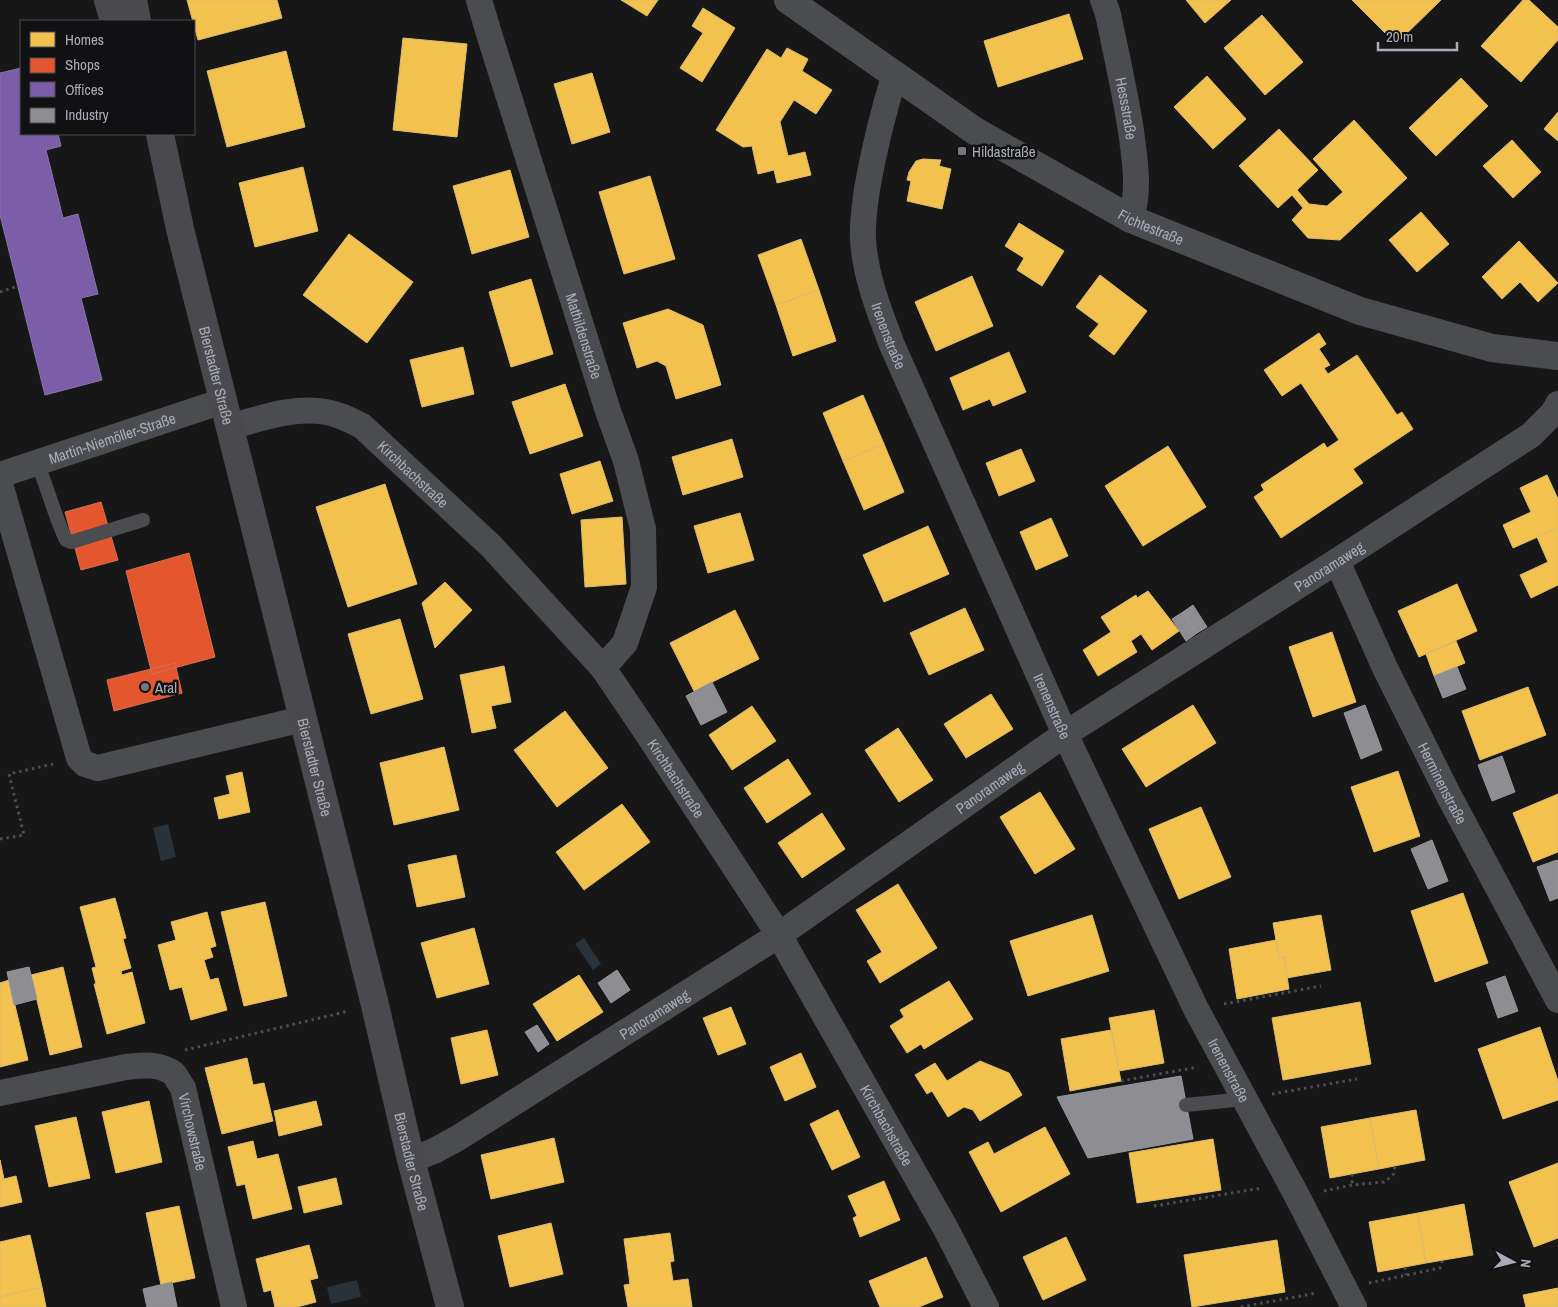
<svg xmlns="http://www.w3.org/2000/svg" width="1558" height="1307" font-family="'Archivo Narrow',sans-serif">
  <rect width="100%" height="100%" fill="#171717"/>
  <path fill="#2a3239" d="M168,824L176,857L161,861L153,828Z
    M584,938L601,964L593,970L575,944Z
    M357,1280L361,1297L331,1304L327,1287Z"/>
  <path fill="#f2c14e" stroke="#dcbb6e" d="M187,0H277L282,18L198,40Z
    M621,0H658L647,16Z
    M1186,0H1231L1205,23Z
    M1352,0H1441L1396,44Z
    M1523,0H1529L1558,27V40L1521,82L1481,46Z
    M703,8L735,28L702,82L680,68L703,33L692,26Z
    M1069,14L1083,59L998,87L984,41Z
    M1262,15L1303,62L1265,95L1224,48Z
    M403,38L467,44L457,137L393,130Z
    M787,48L808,59L802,71L832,90L816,114L794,100L780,122L788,156L805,152L811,175L777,183L774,170L758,174L752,146L743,147L716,130L767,49L781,58Z
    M286,51L305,127L227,147L207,71Z
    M592,73L610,132L572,144L554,84Z
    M1207,76L1246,119L1213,149L1174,107Z
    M1461,78L1488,106L1436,156L1409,128Z
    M1558,112V141L1544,129Z
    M1354,120L1407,178L1340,240L1308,238L1292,220L1303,208L1292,195L1278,208L1239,166L1279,129L1318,170L1297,190L1309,204L1327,206L1343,192L1313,159Z
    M1512,140L1541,172L1513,198L1483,166Z
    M923,159L941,160L939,166L951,169L942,209L907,201L911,181L907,180L909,172L916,161Z
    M303,167L318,231L255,247L239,183Z
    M510,170L529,237L472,254L453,186Z
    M650,176L675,259L624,274L599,192Z
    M1421,212L1449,244L1417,272L1389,240Z
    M1019,223L1064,251L1042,286L1017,270L1024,258L1005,246Z
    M349,234L413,282L367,343L303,295Z
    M801,239L819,290L776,305L758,255Z
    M1519,241L1558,283L1538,302L1520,282L1502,299L1482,277Z
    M1100,275L1147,311L1114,355L1089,336L1099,324L1076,307Z
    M972,276L993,326L936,351L915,302Z
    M531,279L553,354L511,367L489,292Z
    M819,290L836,341L793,356L776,305Z
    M668,309L703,325L721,385L676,399L666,366L657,361L637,368L623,323Z
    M1319,333L1326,344L1319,349L1330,365L1324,368L1328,374L1357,355L1397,415L1402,412L1413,429L1353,469L1363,483L1281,538L1254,497L1264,490L1261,485L1324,443L1327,448L1339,440L1301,383L1282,396L1264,370Z
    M463,347L474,394L422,407L410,360Z
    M1009,352L1026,392L993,406L990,399L963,410L950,378Z
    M565,384L583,436L530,454L512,402Z
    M863,395L884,444L843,461L823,413Z
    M732,439L743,477L683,495L672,457Z
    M884,444L904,492L864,510L843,461Z
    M1168,446L1206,507L1143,546L1105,486Z
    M1021,449L1035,481L999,496L986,463Z
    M600,461L613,501L572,514L560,474Z
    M1547,475L1558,499V528L1513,548L1503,525L1531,512L1520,488Z
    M385,484L417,584L348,607L316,507Z
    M740,513L754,560L708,573L694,526Z
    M622,517L626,584L585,587L581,520Z
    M1051,518L1068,556L1036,570L1020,532Z
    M928,526L949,574L884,602L863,555Z
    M1558,528V585L1531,598L1520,575L1548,562L1537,537Z
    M445,582L472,610L435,648L422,603Z
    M1457,584L1477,631L1419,657L1398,611Z
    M1148,591L1179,631L1152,650L1141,634L1131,641L1137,652L1098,676L1083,650L1111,632L1101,617L1136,595L1137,598Z
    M965,608L984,650L929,675L910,633Z
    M735,610L759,659L694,691L670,643Z
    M400,619L423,699L371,714L348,634Z
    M1332,632L1356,702L1313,717L1289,647Z
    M1456,641L1465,663L1434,676L1426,654Z
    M504,666L511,702L491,706L496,728L472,733L460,675Z
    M1528,687L1546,735L1480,760L1462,711Z
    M991,694L1013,729L966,758L944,724Z
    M1193,705L1216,743L1146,787L1122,749Z
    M752,706L776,741L732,770L709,735Z
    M565,711L608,768L557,807L514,750Z
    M898,728L933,780L899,802L865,750Z
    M444,747L459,810L394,825L380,763Z
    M788,759L811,794L767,823L744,788Z
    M1398,771L1420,836L1374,852L1351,787Z
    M242,772L250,812L219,819L214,798L230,794L226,776Z
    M1040,792L1075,849L1035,874L1000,817Z
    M1558,794V852L1533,862L1513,813Z
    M622,804L650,842L584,890L556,852Z
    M1201,807L1231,877L1179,899L1149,829Z
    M822,813L845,849L802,878L778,843Z
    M456,855L465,897L417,907L408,865Z
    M898,884L937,948L880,983L867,961L882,952L856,910Z
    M1463,893L1488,963L1435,982L1411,911Z
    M115,898L126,938L123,939L131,968L121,971L122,975L132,972L145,1023L107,1034L94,984H96L92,968L96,967L80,907Z
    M265,902L287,996L244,1006L221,912Z
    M207,912L216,946L210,948L213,957L204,960L210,980L218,978L227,1010L191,1020L182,987L170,990L158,945L176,940L171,922Z
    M1092,915L1109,971L1028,996L1010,941Z
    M1321,915L1331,970L1287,978L1284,957H1279L1273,923Z
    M474,928L489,984L437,998L421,943Z
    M1276,940L1279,957H1284L1289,989L1237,999L1229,949Z
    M63,967L82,1047L50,1055L31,975Z
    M579,975L603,1012L557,1041L533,1004Z
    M9,980L28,1060L0,1067V983Z
    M949,981L973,1019L924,1049L921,1044L907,1053L890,1026L904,1017L900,1010Z
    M1360,1002L1371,1064L1283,1080L1272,1018Z
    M731,1007L746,1044L718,1055L703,1018Z
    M1154,1010L1164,1063L1119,1071L1109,1018Z
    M1540,1027L1558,1081V1100L1503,1119L1478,1049Z
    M487,1030L498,1075L461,1084L451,1038Z
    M1111,1030L1121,1081L1070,1091L1061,1039Z
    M801,1053L816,1087L785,1101L770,1067Z
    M247,1058L253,1085L264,1083L273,1121L222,1134L205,1068Z
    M980,1061L1009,1073L1022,1095L980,1121L973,1110L964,1107L948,1117L932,1091L927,1094L915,1075L935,1063L947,1081Z
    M149,1101L162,1162L116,1173L102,1112Z
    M316,1101L322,1125L279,1136L274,1111Z
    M838,1110L860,1157L832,1170L810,1124Z
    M1416,1110L1425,1160L1379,1169L1370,1118Z
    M76,1117L90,1178L49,1187L35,1126Z
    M1370,1118L1379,1169L1330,1178L1321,1127Z
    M1045,1127L1070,1174L1001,1212L969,1152L988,1142L994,1154Z
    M554,1138L564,1182L491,1199L481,1155Z
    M1213,1139L1221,1190L1137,1203L1129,1153Z
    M253,1141L257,1159L278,1154L292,1209L253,1219L245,1184L237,1186L228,1147Z
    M0,1160L4,1179L16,1176L22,1202L0,1207Z
    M1558,1163V1238L1534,1247L1509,1182Z
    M336,1178L342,1204L304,1213L298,1187Z
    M884,1181L900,1220L860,1237L853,1218L857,1216L848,1196Z
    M1464,1204L1473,1255L1426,1263L1418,1213Z
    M179,1206L195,1278L161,1285L146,1213Z
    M1418,1213L1426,1263L1378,1272L1369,1222Z
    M551,1223L563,1274L510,1287L498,1236Z
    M670,1233L674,1261L670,1262L673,1281L688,1279L692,1307H628L624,1285L630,1284L624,1239Z
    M30,1235L42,1287L0,1297V1242Z
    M1066,1237L1086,1280L1043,1300L1023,1257Z
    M1277,1240L1285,1292L1192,1307L1184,1255Z
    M309,1245L318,1278L310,1280L316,1302L297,1307H275L271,1290L264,1292L256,1259Z
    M926,1257L943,1297L919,1307H880L869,1281Z
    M42,1287L46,1307H0V1297Z
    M1558,1288V1307H1526L1523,1295Z"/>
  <path fill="#e4572e" stroke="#d27157" d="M101,502L118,560L81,570L65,512Z
    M189,553L215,657L152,674L126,571Z
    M175,663L182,693L114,711L107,680Z"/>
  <path fill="#7b5ea7" stroke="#8876ac" d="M21,68V134H58L61,146L46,150L63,218L78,214L98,294L81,298L102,380L45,395L0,215V73Z"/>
  <path fill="#8d8d92" stroke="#95979d" d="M1193,605L1207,627L1197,633L1183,612Z
    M1183,612L1197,633L1186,641L1172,619Z
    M1457,667L1466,689L1443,698L1434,676Z
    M712,682L727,712L701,725L686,696Z
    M1365,705L1382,750L1361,759L1344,713Z
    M1502,756L1515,792L1492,801L1478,765Z
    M1432,840L1448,881L1428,889L1411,849Z
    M1557,860L1558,863V898L1550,901L1537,867Z
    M29,967L37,999L14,1005L7,972Z
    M617,970L630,990L611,1003L598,983Z
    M1505,976L1518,1011L1498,1018L1486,983Z
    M537,1025L549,1044L538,1052L525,1032Z
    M1181,1076L1193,1139L1088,1158L1057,1097Z
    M172,1282L177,1307H147L143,1289Z"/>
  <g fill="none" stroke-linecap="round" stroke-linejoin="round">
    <path stroke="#4d4e52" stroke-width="3" stroke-dasharray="2.5 4" stroke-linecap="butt" d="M0,292L18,286
      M0,839L24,835L9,774L53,764
      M1224,1004L1321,986
      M185,1050L349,1011
      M1121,1081L1198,1067
      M1272,1094L1357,1079
      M1352,1174V1185
      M1324,1191L1352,1185L1384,1182L1393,1175L1395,1166
      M1154,1206L1262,1188
      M1405,1267L1406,1275
      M1369,1283L1440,1268L1442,1261
      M1241,1307L1317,1293"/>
    <path stroke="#4b4c50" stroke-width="14" d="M37,463C48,488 54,515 66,540L71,542L143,520
      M1186,1105L1244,1099"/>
    <g stroke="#4b4c50" stroke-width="26">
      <path id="s1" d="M479,0L490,37L608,411L626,461L643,529L644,587L625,643L603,668"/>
      <path id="s2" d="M1103,0L1108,14C1116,53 1125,92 1131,131C1135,162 1140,188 1131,219"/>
      <path id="s3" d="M895,74C883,112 874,150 867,189C865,205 862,222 863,239C865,276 879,310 892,345L1065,734L1196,1009L1297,1196L1354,1307"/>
      <path id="s4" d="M229,427C259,419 294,406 326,412C339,414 350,420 362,426L491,546L603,668L647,733L779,935L946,1229L986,1307"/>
      <path id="s5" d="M0,475L223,401"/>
      <path d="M0,484L79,758L85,764L98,768L303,719"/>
      <path id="s6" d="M1337,561L1385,668L1449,796L1558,1000"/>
      <path id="s7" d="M0,1093L126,1067C143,1065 160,1063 174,1074C177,1078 180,1084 183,1088L234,1307"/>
      <path id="s8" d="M411,1160L434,1151L458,1138L779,935L1065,734L1337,561L1531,435L1553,413L1558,404"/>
    </g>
    <path stroke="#4b4c50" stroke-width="28" id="s9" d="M788,0L975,131L1131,219L1360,311L1492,348L1558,356"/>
    <g stroke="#4a4a4e" stroke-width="28">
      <path d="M108,0L114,21"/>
      <path d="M133,0L137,21"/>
      <path id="s10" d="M160,134L180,229L375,1005L411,1160L450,1307"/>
    </g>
  </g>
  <g fill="#757880" stroke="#111113" stroke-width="2">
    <rect x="957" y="146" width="10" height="10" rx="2.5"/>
    <circle cx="145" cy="687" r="5"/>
  </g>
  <g text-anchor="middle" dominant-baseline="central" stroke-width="5" stroke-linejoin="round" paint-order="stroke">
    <g font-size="15" fill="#a8adb8" stroke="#111113">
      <text stroke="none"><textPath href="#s2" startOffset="111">Hessstraße</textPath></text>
      <text stroke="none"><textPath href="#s9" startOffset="429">Fichtestraße</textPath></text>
      <text stroke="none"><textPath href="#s3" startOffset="269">Irenenstraße</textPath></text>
      <text stroke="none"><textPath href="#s1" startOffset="352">Mathildenstraße</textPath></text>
      <text stroke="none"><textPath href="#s10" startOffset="248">Bierstadter Straße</textPath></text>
      <text stroke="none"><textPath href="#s5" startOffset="118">Martin-Niemöller-Straße</textPath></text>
      <text stroke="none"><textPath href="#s4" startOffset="208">Kirchbachstraße</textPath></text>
      <text stroke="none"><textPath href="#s8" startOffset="1094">Panoramaweg</textPath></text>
      <text stroke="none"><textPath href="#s3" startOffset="674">Irenenstraße</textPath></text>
      <text stroke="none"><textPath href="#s10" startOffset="652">Bierstadter Straße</textPath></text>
      <text stroke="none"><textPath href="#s4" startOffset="612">Kirchbachstraße</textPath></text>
      <text stroke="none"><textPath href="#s6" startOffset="246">Herminenstraße</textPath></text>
      <text stroke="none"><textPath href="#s8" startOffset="689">Panoramaweg</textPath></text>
      <text stroke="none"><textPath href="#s8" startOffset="284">Panoramaweg</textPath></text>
      <text stroke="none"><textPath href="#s3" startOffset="1079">Irenenstraße</textPath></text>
      <text stroke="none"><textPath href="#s4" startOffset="1018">Kirchbachstraße</textPath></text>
      <text stroke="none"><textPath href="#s7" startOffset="240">Virchowstraße</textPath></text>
      <text stroke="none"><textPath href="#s10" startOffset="1058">Bierstadter Straße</textPath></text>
    </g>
    <g font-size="15" fill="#a8adb8" stroke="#111113" text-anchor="start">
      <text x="972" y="151">Hildastraße</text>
      <text x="155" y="687">Aral</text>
    </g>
  </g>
  <rect x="20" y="20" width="175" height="115" fill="#111113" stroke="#4d4f55"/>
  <rect x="30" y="32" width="25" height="15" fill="#f2c14e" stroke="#4d4f55"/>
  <text x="65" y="45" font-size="15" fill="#a8adb8">Homes</text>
  <rect x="30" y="58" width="25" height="15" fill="#e4572e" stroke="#4d4f55"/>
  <text x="65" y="70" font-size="15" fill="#a8adb8">Shops</text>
  <rect x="30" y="82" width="25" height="15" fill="#7b5ea7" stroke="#4d4f55"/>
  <text x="65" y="95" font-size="15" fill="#a8adb8">Offices</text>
  <rect x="30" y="108" width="25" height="15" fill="#8d8d92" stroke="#4d4f55"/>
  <text x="65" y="120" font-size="15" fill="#a8adb8">Industry</text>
  <g transform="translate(1513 1262) rotate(97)" stroke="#111113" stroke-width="4" paint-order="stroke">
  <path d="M0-4L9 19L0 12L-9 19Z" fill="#a8adb8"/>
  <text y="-8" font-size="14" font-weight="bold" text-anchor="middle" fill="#a8adb8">N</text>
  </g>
  <path d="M1378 42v8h79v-8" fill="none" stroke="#a8adb8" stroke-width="2.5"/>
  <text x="1386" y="42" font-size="15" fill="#a8adb8" stroke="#111113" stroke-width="4" paint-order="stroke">20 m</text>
</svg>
